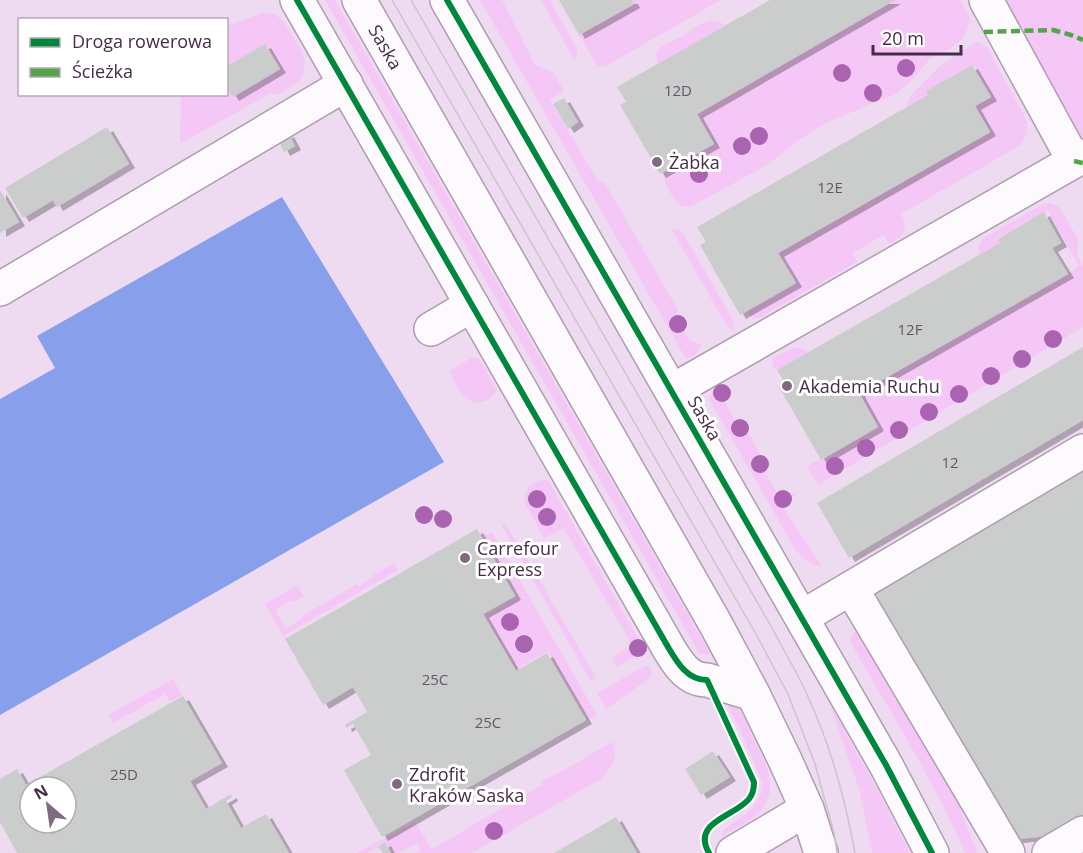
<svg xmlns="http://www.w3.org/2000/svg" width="1083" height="853" font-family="'Open Sans',sans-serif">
  <defs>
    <filter id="shadow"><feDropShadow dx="6" dy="4" stdDeviation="0" flood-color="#0004"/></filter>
  </defs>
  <rect width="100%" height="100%" fill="#efdbf1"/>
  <path fill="#f4c7f6" d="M325,0H335L710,653L709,655L699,653Z
    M480,0H502L535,65L553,72L564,91L550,100L597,180L605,183L678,310L676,317L690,341L701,344C699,353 695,356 686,359Z
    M541,0H550L577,49V55L574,60Z
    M632,0H721L604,67L597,65L579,35L634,4Z
    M894,0H960L971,20L963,39L950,49L930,59L910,82L896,94L828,122L800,139L767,165L692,206C688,207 686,207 682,206C674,203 663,181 663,172L714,144L697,114Z
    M999,0H1083V156Z
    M265,12L276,15L285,23L301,50L305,62L303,74L299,81L278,95L271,93L180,144L181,95L226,94L227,26Z
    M711,20L720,22L725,25L658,64L656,53C662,42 671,43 681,37C692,30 698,23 711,20Z
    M976,42L981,43L988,49L1026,119C1029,128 1026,138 1021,145L901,214C909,230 904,236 889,244L884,235L852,253L857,262L759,318C753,318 750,316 746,311L796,283L778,253L989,133L975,106L991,97L974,67L975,65L973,67L972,65L926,91L928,95L906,107L910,96L940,66Z
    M1048,203L1055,205L1060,208L1077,237L1078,242L1077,255L1083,266V327L818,485L807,466L820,459L821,460L878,427L859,393L1058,281L1079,266L1048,211L998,238L1000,243L979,255V246L983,238L1043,204Z
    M674,229L682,231L733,320L734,331L727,326L672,230Z
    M796,347L804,349L808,352L777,370L774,369L772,363L773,358L792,348Z
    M473,357L479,358L497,390C493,397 489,401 482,402C464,406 456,384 449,371Z
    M721,389L727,391L724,401L738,425L745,427L766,464L764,470L778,494H797L779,505L782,506L822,566C810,565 803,559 795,549L708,397L713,392Z
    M542,480H548L643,647L644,651L642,653L617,667L612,658L632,645L564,528L544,538L526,505C522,492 529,483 542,480Z
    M500,522L505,525L523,551L596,678L591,682Z
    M492,532L597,715L588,720L548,651L516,669L485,615L517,596L483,536Z
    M394,563L398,570L283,636L265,604L297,585L304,596L294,602L293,600L275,610L286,628L303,618L302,616L357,584L359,586L374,577L373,575Z
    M855,631L959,805L977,853H965C934,781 891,713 852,645L850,638Z
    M645,666H648L652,671L650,678L606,709L597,693Z
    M173,679L182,695L170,702L165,694L113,723L108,715Z
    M724,698C729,701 735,704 739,709C744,716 748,726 751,734C761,755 778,779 766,803C758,819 737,827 722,836L723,830C740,818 761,807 763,784L741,732Z
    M830,704L884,802L910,853H872L859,789Z
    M612,742C620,757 611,768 601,779L472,853H416L421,850L417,843L399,853H392L385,841L377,845L378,847L367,853H357L415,822L432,849L542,785L540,781L557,774Z"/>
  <path fill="#88a0eb" d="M282,197L444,462L0,715V399L55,368L37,336Z"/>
  <path fill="#cacdcb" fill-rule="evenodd" filter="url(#shadow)" d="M559,0H632L634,4L579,35Z
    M770,0H895L697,114L714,144L660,174L620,105L626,102L617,87Z
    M265,44L280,69L233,97L226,86V67Z
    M972,65L991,97L975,106L990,132L778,253L796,283L740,315L700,245L706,242L697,227L928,95L926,91Z
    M564,98L578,122L568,129L553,104Z
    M107,127L129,164L57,207L53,200L23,218L5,188Z
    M288,133L295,146L284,152L278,139Z
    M0,190L19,222L0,233Z
    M1044,212L1061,243L1052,248L1068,274L859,393L878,427L821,460L779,387L785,383L777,370L1000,243L998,239Z
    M1083,347V420L849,558L817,503Z
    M1083,467V816L1048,836L1017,839L871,592Z
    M477,529L515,596L483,614L516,671L547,653L586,720L382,837L344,770L371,755L353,724L346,728L345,725L367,712L353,687L323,705L285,639Z
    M183,696L222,763L190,781L206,809L231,794L232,797L226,801L241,828L266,814L289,853H17L0,822V779L17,769L26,785ZM30,787H66V823H30Z
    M713,751L730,777L701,795L685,769Z
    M616,817L637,853H554Z
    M385,842L391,853H383L378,846Z"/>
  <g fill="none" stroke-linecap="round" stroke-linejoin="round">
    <g stroke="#af9cb0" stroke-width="36">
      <g id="minor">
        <path d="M297,0L668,647C677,662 687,680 707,680L753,694"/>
        <path id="s1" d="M359,0L715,623L753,694L785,760L807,809L821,853"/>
        <path d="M447,0L886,765L932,853"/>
        <path d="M986,0L1074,161"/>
        <path d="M0,289L346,84"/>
        <path d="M431,329L472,305"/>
        <path d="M672,391L1083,156"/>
        <path d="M851,588L1008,853"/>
        <path d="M802,617L1083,451"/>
        <path d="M733,853L807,809"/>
        <path d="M1049,853L1083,833"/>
      </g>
    </g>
    <use href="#minor" stroke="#fdfafd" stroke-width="33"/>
    <path stroke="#cac4cb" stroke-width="1.5" d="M392,0L757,636L788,694L815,764L834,833L837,853
      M411,0L772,628C783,649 795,669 805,690C829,741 845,797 855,853"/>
    <path stroke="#55a447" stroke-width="4.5" stroke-dasharray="9 4.5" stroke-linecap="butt" d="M984,32L1053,30L1071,35L1083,40
      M1074,161L1083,163"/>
    <g stroke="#fff" stroke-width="10">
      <path id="cycleway" d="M297,0L668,647C677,662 687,680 707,680L754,782C754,789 753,794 749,799C734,817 691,822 709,853
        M447,0L886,765L932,853"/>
    </g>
    <use href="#cycleway" stroke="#00873e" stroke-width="6"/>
  </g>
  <g fill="#aa63b0">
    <circle cx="906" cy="68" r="9"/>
    <circle cx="842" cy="73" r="9"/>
    <circle cx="873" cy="93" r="9"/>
    <circle cx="759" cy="136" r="9"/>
    <circle cx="742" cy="146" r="9"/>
    <circle cx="699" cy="174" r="9"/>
    <circle cx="678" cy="324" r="9"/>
    <circle cx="1053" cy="339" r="9"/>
    <circle cx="1022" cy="359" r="9"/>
    <circle cx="991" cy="376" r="9"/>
    <circle cx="722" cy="393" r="9"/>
    <circle cx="959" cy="394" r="9"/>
    <circle cx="929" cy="412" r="9"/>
    <circle cx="740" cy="428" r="9"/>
    <circle cx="899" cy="430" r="9"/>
    <circle cx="866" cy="448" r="9"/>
    <circle cx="760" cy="464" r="9"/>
    <circle cx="835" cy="466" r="9"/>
    <circle cx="537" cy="499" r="9"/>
    <circle cx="783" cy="499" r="9"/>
    <circle cx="424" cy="515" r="9"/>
    <circle cx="547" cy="517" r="9"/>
    <circle cx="443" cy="519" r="9"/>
    <circle cx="510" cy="622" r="9"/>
    <circle cx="524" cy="644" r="9"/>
    <circle cx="638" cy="648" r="9"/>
    <circle cx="494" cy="831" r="9"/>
  </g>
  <g fill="#806a82" stroke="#fff" stroke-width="2">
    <circle cx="657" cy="162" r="6"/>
    <circle cx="787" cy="386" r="6"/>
    <circle cx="465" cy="558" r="6"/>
    <circle cx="397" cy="784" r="6"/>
  </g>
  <g text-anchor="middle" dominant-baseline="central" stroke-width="6" stroke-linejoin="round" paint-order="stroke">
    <g font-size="15" fill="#665567">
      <text x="678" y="90">12D</text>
      <text x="830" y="187">12E</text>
      <text x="910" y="329">12F</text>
      <text x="950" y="462">12</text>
      <text x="435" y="679">25C</text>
      <text x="488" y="722">25C</text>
      <text x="124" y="774">25D</text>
    </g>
    <g font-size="18" fill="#452d46" stroke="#fff">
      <text stroke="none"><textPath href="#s1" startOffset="54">Saska</textPath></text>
      <text transform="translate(705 418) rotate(60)">Saska</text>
    </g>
    <g font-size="18" fill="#452d46" stroke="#fff" text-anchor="start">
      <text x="669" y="162">Żabka</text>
      <text x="799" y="386">Akademia Ruchu</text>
      <text x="477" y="548">Carrefour<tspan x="477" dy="21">Express</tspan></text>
      <text x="409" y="774">Zdrofit<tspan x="409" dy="21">Kraków Saska</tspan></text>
    </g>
  </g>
  <rect x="18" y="18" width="210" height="78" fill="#ffffff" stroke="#b5abb5" stroke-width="1.5"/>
  <rect x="30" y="38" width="30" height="9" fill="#00873e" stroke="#b5abb5" stroke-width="1.5"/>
  <text x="72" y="48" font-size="18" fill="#452d46">Droga rowerowa</text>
  <rect x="30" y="68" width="30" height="9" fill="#55a447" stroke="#b5abb5" stroke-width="1.5"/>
  <text x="72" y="78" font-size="18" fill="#452d46">Ścieżka</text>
  <g transform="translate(48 805) rotate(331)"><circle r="28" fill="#ffffff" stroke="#b5abb5" stroke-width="1.5"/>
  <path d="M0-4.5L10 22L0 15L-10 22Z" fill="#806a82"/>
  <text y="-9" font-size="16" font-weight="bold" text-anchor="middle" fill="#452d46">N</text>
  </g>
  <path d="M873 45v9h88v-9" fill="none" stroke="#452d46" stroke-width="3"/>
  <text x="882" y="45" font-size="18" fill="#452d46" stroke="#ffffff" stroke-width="4.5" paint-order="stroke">20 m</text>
</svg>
